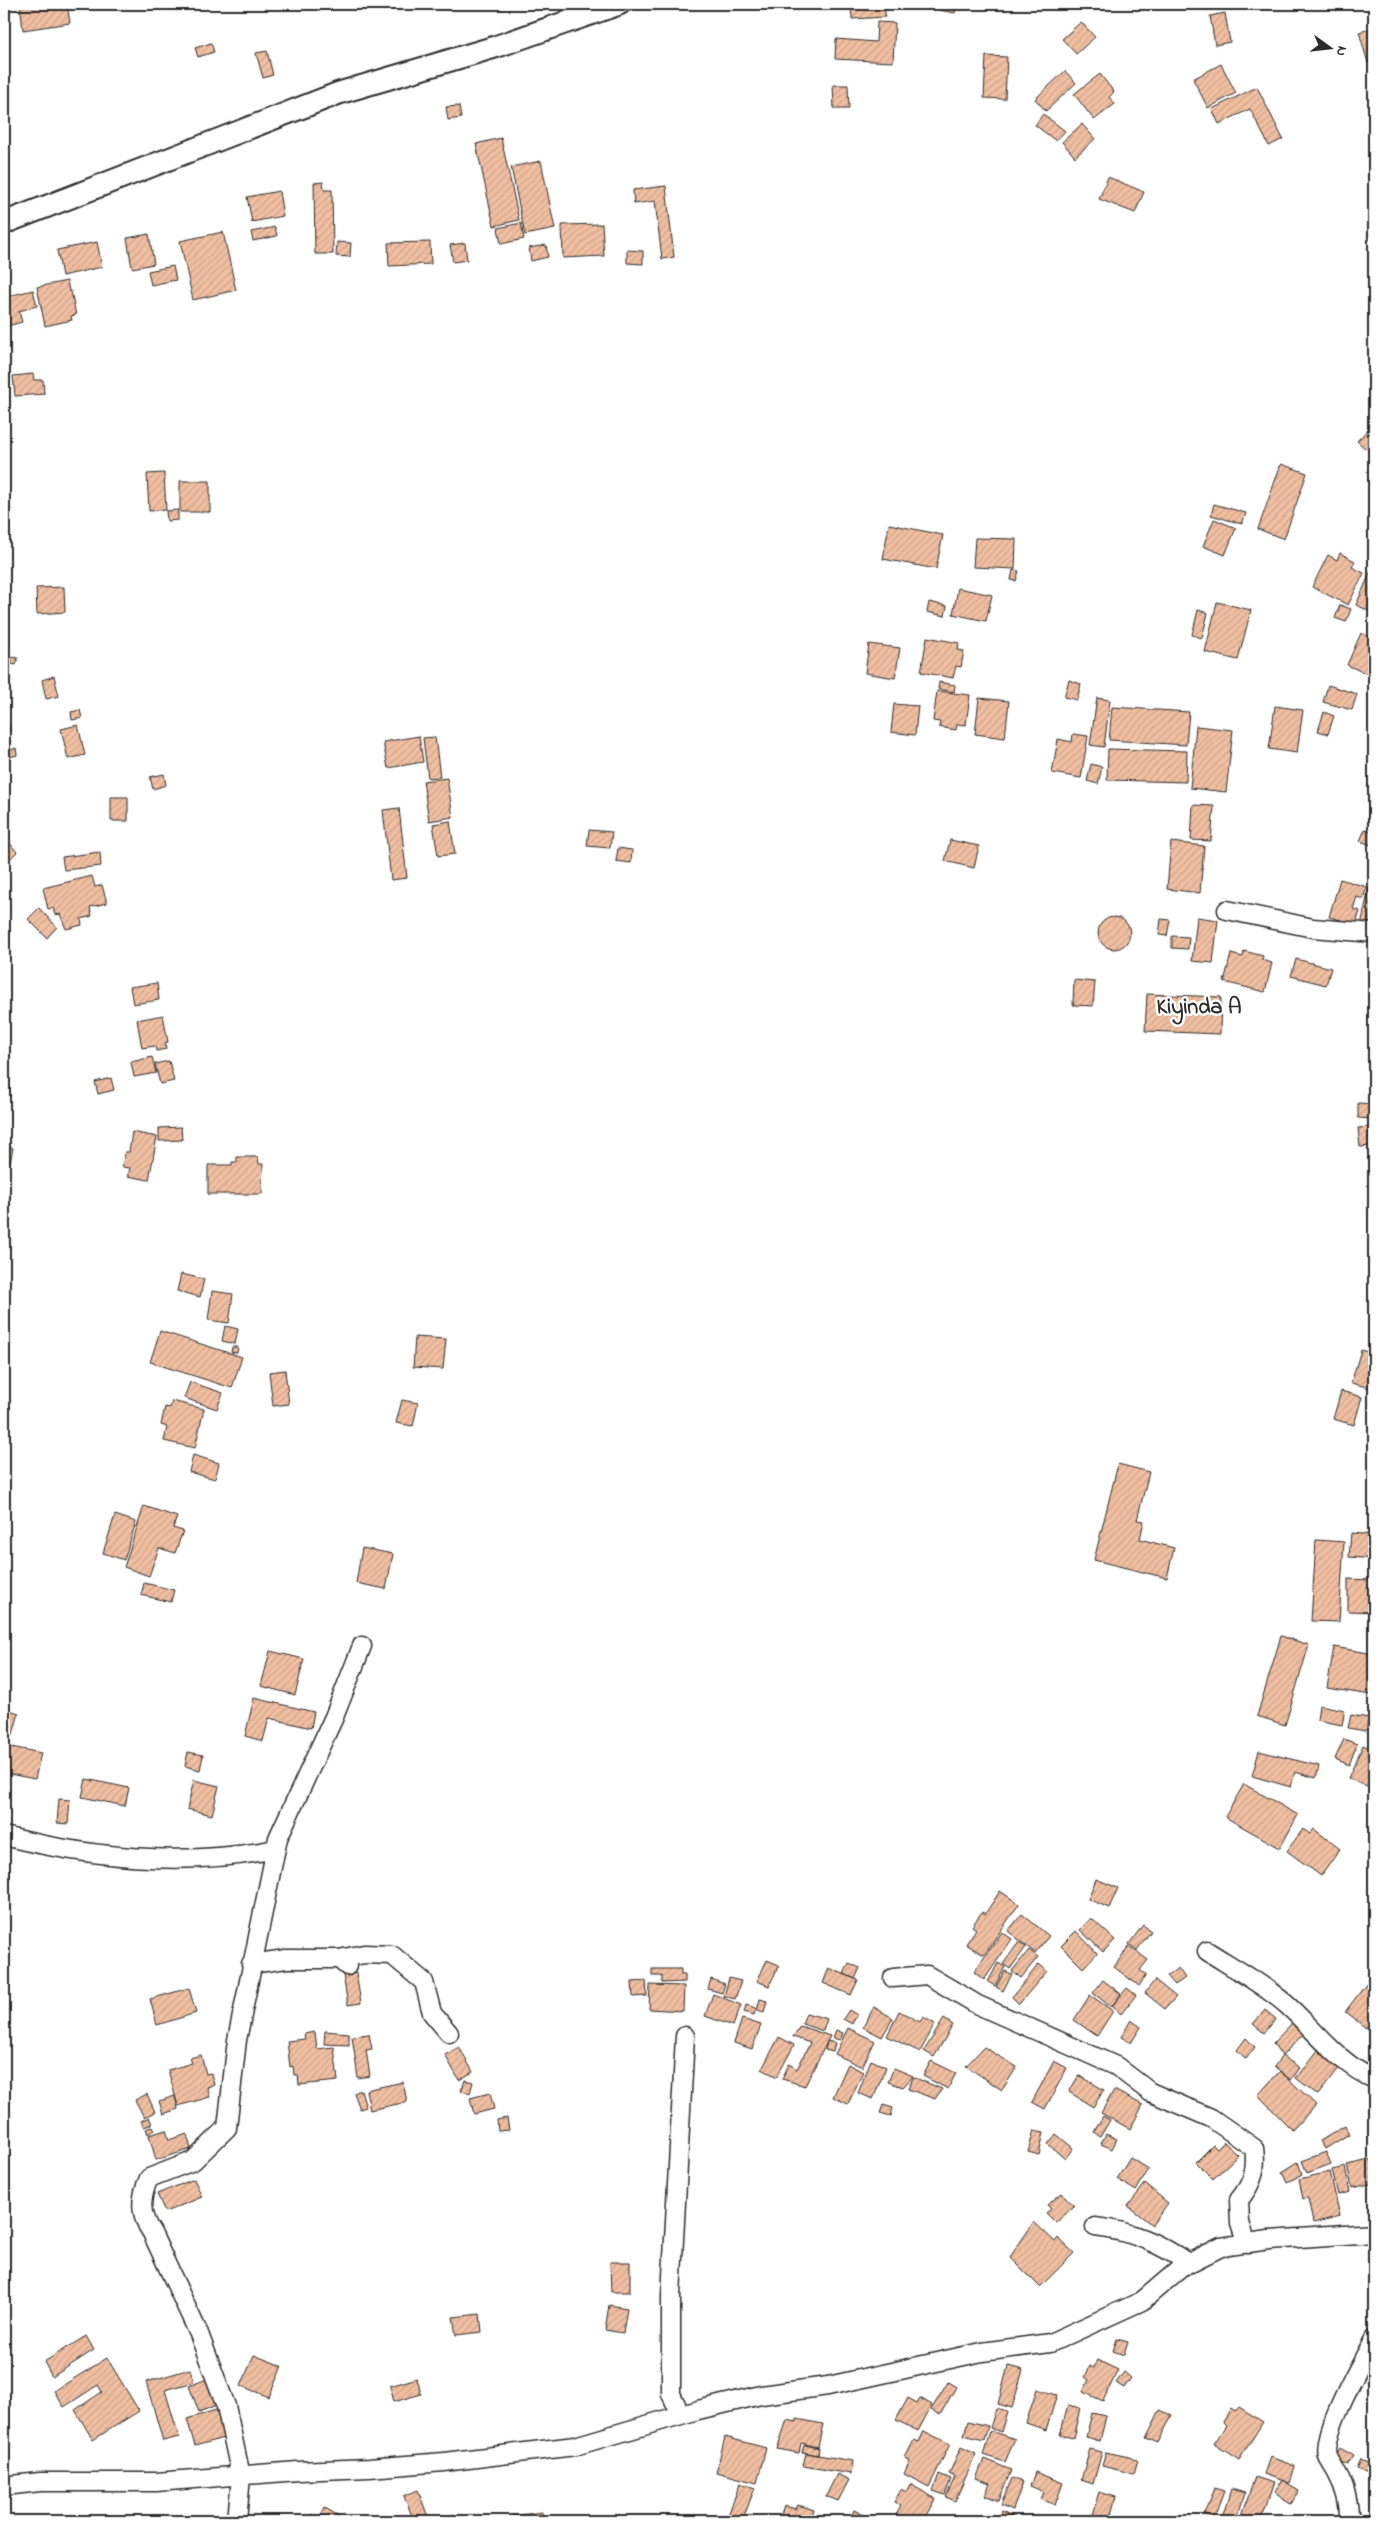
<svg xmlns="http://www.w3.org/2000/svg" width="1378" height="2525" font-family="'Indie Flower',sans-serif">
  <defs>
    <pattern id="building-hatch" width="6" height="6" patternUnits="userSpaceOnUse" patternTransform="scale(1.25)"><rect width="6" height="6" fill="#f1bfa1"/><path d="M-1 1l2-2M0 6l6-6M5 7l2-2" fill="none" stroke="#cfa48b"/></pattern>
  </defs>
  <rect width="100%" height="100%" fill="#fff"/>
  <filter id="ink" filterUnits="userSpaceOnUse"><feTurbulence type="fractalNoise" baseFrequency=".02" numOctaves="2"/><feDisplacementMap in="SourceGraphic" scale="10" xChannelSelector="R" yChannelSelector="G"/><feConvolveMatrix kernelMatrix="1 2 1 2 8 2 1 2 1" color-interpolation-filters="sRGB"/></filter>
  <g filter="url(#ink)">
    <path fill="url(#building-hatch)" stroke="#2b2b2b" d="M20,4H67L70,23L23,30Z
      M851,4H885V17L852,19Z
      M941,4H957L955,13L939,10Z
      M1225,13L1230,42L1215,45L1210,16Z
      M877,22L895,23L893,62L835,59L836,39L876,42Z
      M1081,22L1095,37L1076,54L1062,39Z
      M1374,28V61L1368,63L1359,32Z
      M211,43L214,52L198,57L195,48Z
      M267,51L273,75L263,78L256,53Z
      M986,56L1007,57L1005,99L984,98Z
      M1221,64L1236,93L1208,108L1193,79Z
      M1065,71L1076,83L1046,111L1035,99Z
      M1100,74L1114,92L1109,97L1115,104L1094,120L1074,94Z
      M833,85H848L849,109H834Z
      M1257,87L1283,139L1269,146L1250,109L1219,124L1212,109Z
      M459,106L461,118L448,120L446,107Z
      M1043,114L1065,131L1056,141L1035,125Z
      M1082,124L1095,139L1075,157L1062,142Z
      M501,138L519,220L494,226L476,144Z
      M541,161L555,229L525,235L511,167Z
      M1108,177L1144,192L1135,213L1099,199Z
      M323,182L324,190H332L333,254H315L314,183Z
      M666,186L674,257L662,259L655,201L634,204L633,190Z
      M279,191L283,216L252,222L247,197Z
      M521,223L524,239L501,244L498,228Z
      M602,224L604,256L563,258L562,225Z
      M275,227L277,236L253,241L251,232Z
      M223,232L236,290L193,300L180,241Z
      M1374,233V244L1369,239Z
      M149,234L154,264L132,268L127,238Z
      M97,242L102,267L62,276L57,250Z
      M337,242L351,243L350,257L336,256Z
      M430,242L431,264L389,266L388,243Z
      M465,243L467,260L453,262L450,245Z
      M546,245L548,257L531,261L529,248Z
      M627,250L643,251V264L627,263Z
      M173,266L176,280L151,285L148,271Z
      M67,281L69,291H71L76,315L71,316L72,320L45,326L37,287Z
      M33,290L37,306L19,311L22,322L4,327V297Z
      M33,374L34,380H43L44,394L15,396L13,376Z
      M1374,423V440L1366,449L1357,441Z
      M1281,464L1307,473L1284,539L1258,529Z
      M164,473L166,510L149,511L147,474Z
      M180,481H210V512H180Z
      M1214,504L1246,513L1242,524L1211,515Z
      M178,510V520L167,521L166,511Z
      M1214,519L1236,528L1225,555L1203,546Z
      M889,524L943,535L936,569L883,559Z
      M975,538L1016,539L1015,569L973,567Z
      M1340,553L1355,561L1352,567L1364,573L1348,605L1312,587L1328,555L1337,560Z
      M1374,564V613L1356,605Z
      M1013,570L1019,571L1016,581L1011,580Z
      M64,587L65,612L37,614L36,588Z
      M958,588L992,595L986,621L953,614Z
      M929,602L947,606L945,616L927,612Z
      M1217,602L1251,610L1238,660L1205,652Z
      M1340,605L1351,609L1346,622L1335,618Z
      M1198,610L1208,613L1202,638L1192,635Z
      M1361,633L1374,639V677L1347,665Z
      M927,637L959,643L958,650L964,651L961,667L956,666L953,678L921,672Z
      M869,644L900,648L895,678L865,673Z
      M4,654L9,655V662H4Z
      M12,657L18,658L16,665L11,664Z
      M54,676L59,696L46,699L42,680Z
      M1069,680L1081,684L1077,700L1064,697Z
      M939,682L955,685L954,692L938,689Z
      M1328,685L1357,694L1352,710L1323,702Z
      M937,691L970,695L966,725L957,724L956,730L939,727L940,722L933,721Z
      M979,698L1009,701L1005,738L975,734Z
      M1097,698L1110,700L1104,747L1090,745Z
      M894,704L918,706L915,735L891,732Z
      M1275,706L1303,710L1297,753L1269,749Z
      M1112,707L1189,712L1186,745L1109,740Z
      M80,710L82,718L72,720L71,712Z
      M6,711L10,731L4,732V712Z
      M1324,712L1334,716L1328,734L1318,731Z
      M78,725L85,755L68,759L61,729Z
      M1196,726L1233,730L1226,792L1190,788Z
      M1073,734L1088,736L1081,778L1052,773L1058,739L1072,742Z
      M419,736L423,762L388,768L383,742Z
      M435,737L440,777L428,778L423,738Z
      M16,748L17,755L9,757L8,751Z
      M1108,749L1187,751L1186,782L1107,780Z
      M1091,764L1102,767L1098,784L1087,781Z
      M164,774L166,785L153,789L150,777Z
      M447,778L453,817L429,821L423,781Z
      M111,797H128V821H111Z
      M1193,805L1214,806L1211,841L1191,840Z
      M399,808L407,878L391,880L383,810Z
      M450,821L455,854L438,856L433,824Z
      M1365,829L1374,832V846L1360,841Z
      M589,830L612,832L610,848L587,846Z
      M4,836L17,852L4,864Z
      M950,840L979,846L974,868L945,861Z
      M1171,842L1204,846L1200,893L1167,889Z
      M618,848L632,850L631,863L616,861Z
      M100,852L101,866L64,870L62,857Z
      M92,876L95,887L102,885L107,903L90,907L92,916L81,919L82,925L66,929L60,914L55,915L53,908L48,909L43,888Z
      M1340,879L1367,887L1363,899L1357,897L1353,909L1360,911L1356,924L1329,917Z
      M1369,888L1374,889V928L1361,925Z
      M39,908L57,927L47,938L28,919Z
      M1098 933a16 16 0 1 1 32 0a16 16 0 1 1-32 0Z
      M1197,917L1218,920L1213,963L1192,961Z
      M1161,919L1170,920L1167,936L1159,935Z
      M1172,936L1189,937L1188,949L1172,948Z
      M1244,951L1263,956L1262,960L1272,963L1265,992L1224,982L1231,954L1243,957Z
      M1296,959L1331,968L1326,985L1291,976Z
      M1074,980L1095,982L1093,1006L1073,1005Z
      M1374,980V1016H1373Z
      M157,983L159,1000L133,1004L130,987Z
      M1147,994L1221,997L1220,1034L1145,1031Z
      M163,1015L168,1042L165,1043L166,1049L156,1051L155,1046L142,1048L137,1020Z
      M1370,1031H1374V1087H1369Z
      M152,1057L156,1073L134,1077L131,1062Z
      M169,1061L174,1081L160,1084L155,1064Z
      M111,1078L114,1090L98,1094L95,1082Z
      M1358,1103L1374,1104V1119L1358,1118Z
      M181,1127L182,1140L159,1141V1128Z
      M1368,1127L1370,1146L1360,1147L1358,1128Z
      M132,1132L157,1137L149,1180L128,1176L130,1168L122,1167L125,1152H129Z
      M4,1147L13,1148L10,1163L4,1162Z
      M237,1157H258L259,1164H263L262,1194H208V1165H232V1162H237Z
      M181,1274L204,1279L200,1297L177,1291Z
      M212,1291L233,1294L229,1323L208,1320Z
      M225,1326L238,1329L235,1344L222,1341Z
      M160,1331L242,1357L232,1388L150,1362Z
      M415,1337L446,1339L443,1369L413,1367Z
      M232,1347H238L237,1353L231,1352Z
      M1361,1350L1374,1354V1389L1351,1383Z
      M285,1370L289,1404L273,1406L269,1372Z
      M190,1382L223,1393L217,1409L184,1398Z
      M1341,1391L1362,1397L1354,1425L1333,1419Z
      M402,1400L418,1403L413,1426L396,1423Z
      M172,1401L204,1409L195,1448L164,1441L167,1427L161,1425L165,1407L170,1408Z
      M193,1455L219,1463L215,1479L189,1472Z
      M1118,1464L1149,1472L1137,1520L1144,1521L1140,1539L1174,1548L1167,1578L1094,1560Z
      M144,1506L177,1517L173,1528L183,1531L175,1553L159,1548L149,1576L124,1567Z
      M115,1515L136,1522L124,1560L103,1553Z
      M1351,1533L1374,1535V1559L1349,1557Z
      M1316,1540L1344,1542L1339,1622L1311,1621Z
      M362,1548L393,1554L386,1589L356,1583Z
      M1348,1579L1374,1580V1612L1348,1611Z
      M144,1583L174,1590L171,1602L141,1595Z
      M1281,1636L1309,1645L1285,1725L1257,1716Z
      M1334,1647L1374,1654V1675L1371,1695L1327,1688Z
      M270,1651L304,1659L295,1695L261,1686Z
      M254,1698L314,1712L311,1728L269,1718L263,1741L245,1736Z
      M1319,1705L1345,1710L1342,1725L1317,1720Z
      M9,1710L19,1713L13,1734L4,1732Z
      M1351,1715L1369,1718L1366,1731L1348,1728Z
      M1344,1739L1357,1744L1349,1765L1335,1759Z
      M1363,1745L1374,1750V1776L1369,1788L1348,1778Z
      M6,1746L41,1753L35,1779L4,1773Z
      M1259,1751L1319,1766L1316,1778L1295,1772L1291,1787L1252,1776Z
      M188,1752L203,1755L200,1770L185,1766Z
      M86,1779L129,1788L125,1806L82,1797Z
      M194,1780L219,1786L212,1815L187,1809Z
      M1244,1784L1298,1815L1280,1848L1225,1817Z
      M59,1799L70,1800L68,1824L57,1823Z
      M1303,1829L1310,1834L1314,1829L1340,1849L1321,1876L1287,1851Z
      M1096,1879L1118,1888L1109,1908L1088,1899Z
      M1000,1891L1019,1904L984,1955L966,1944L976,1929L972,1926L982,1912L985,1914Z
      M1022,1914L1049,1936L1035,1953L1008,1931Z
      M1091,1918L1115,1940L1103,1952L1080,1930Z
      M1143,1925L1151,1931L1137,1950L1129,1944Z
      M1076,1931L1097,1953L1083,1968L1061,1946Z
      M1002,1932L1012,1939L984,1980L974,1972Z
      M1019,1942L1026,1947L1010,1969L1003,1964Z
      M1129,1946L1148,1960L1140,1970L1146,1975L1139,1986L1114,1967Z
      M1029,1950L1038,1957L1021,1978L1012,1971Z
      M767,1960L779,1965L769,1986L757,1981Z
      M849,1963L860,1968L855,1979L844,1974Z
      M998,1963L1005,1967L995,1986L988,1982Z
      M1039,1964L1047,1971L1019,2004L1012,1997Z
      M829,1968L858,1980L851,1995L823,1983Z
      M1178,1968L1185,1978L1175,1985L1167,1976Z
      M652,1969H681V1975H685V1982L662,1983V1976H652Z
      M1005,1971L1012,1974L1003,1991L996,1987Z
      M356,1973L361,2003L348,2005L343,1975Z
      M729,1978L741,1981L735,1999L724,1996Z
      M711,1979L725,1984L722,1993L708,1989Z
      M1370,1979L1374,1982V2017L1366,2028L1345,2012Z
      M1103,1980L1121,1994L1111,2007L1093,1993Z
      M1155,1980L1176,1997L1165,2009L1145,1993Z
      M646,1981L647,1996L633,1997L632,1982Z
      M650,1985L684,1986L683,2011L649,2009Z
      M189,1988L196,2013L157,2025L150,1999Z
      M1127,1988L1136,1995L1121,2014L1112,2006Z
      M713,1994L741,2005L733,2026L705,2016Z
      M1090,1995L1113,2011L1097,2036L1074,2020Z
      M760,1999L767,2001L764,2012L757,2010Z
      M746,2005L756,2008L754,2015L744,2012Z
      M874,2007L893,2018L882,2037L863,2027Z
      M849,2010L857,2015L852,2024L843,2019Z
      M1265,2010L1276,2019L1264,2033L1253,2024Z
      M899,2011L920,2022L923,2017L935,2024L920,2052L887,2036Z
      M806,2013L827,2019L823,2031L802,2024Z
      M1297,2018L1308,2029L1282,2056L1273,2043Z
      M742,2019L761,2025L752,2049L734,2043Z
      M944,2019L953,2025L934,2057L924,2051Z
      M1131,2020L1141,2027L1131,2043L1121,2037Z
      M800,2026L830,2036L805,2086L782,2079L789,2064L797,2069L810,2043L793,2037Z
      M848,2028L875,2041L862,2067L835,2054Z
      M836,2030L843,2033L840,2040L833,2038Z
      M325,2031L349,2033V2045L324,2044Z
      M315,2032L317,2049L334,2047L338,2081L299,2085L298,2075H294L293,2066L290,2067L287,2041L305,2039L304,2034Z
      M369,2034L372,2049L366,2050L370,2076L358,2078L352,2036Z
      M779,2037L794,2045L777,2077L762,2069Z
      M1246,2038L1255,2047L1246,2059L1237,2050Z
      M827,2041L835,2043L833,2052L825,2050Z
      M459,2047L473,2072L459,2080L445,2055Z
      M984,2047L1017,2067L1002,2090L966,2066Z
      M1319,2049L1340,2067L1318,2095L1296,2078Z
      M201,2055L206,2074L211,2073L214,2085L207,2087L210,2097L178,2106L168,2070L192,2063L190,2058Z
      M1282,2056L1300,2068L1291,2080L1274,2067Z
      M871,2060L886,2067L873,2099L858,2093Z
      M931,2061L956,2073L948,2089L923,2076Z
      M1054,2061L1067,2068L1045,2109L1032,2102Z
      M848,2064L863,2072L848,2104L833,2097Z
      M894,2068L913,2076L903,2087L888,2082Z
      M1280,2071L1316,2105L1292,2130L1258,2095Z
      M1079,2075L1104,2090L1093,2107L1069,2092Z
      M913,2077L942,2089L935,2099L908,2089Z
      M465,2080L473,2082L470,2093L461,2091Z
      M403,2082L407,2102L370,2110L366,2090Z
      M361,2090L366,2107L360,2109L354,2093Z
      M1114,2090L1143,2105L1130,2129L1101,2113Z
      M490,2093L494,2109L474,2114L470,2098Z
      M147,2094L155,2112L144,2117L135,2100Z
      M175,2096L178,2109L163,2114L159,2101Z
      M883,2105L893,2108L891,2116L880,2113Z
      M1103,2116L1110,2120L1100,2137L1094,2132Z
      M149,2117L152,2124L144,2127L141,2121Z
      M507,2118L509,2130L498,2131L497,2120Z
      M153,2126L155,2130L148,2134L146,2129Z
      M1345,2126L1349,2134L1325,2149L1320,2141Z
      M166,2130L169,2140L187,2134L191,2149L156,2160L149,2135Z
      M1034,2130L1044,2132L1039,2155L1028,2152Z
      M1056,2134L1073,2148L1065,2159L1048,2144Z
      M1106,2134L1117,2139L1112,2149L1101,2144Z
      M1224,2142L1238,2155L1213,2179L1196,2162L1213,2145L1217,2149Z
      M1326,2152L1331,2164L1307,2173L1302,2161Z
      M1130,2158L1149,2169L1136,2191L1117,2179Z
      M1374,2159V2183L1352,2188L1347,2165Z
      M1298,2162L1302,2174L1287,2183L1282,2172Z
      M1345,2167L1350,2192L1338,2195L1332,2170Z
      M1330,2172L1340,2216L1313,2223L1308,2198L1303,2199L1299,2179Z
      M194,2179L202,2197L165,2212L157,2194Z
      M1145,2184L1168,2203L1152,2225L1128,2206Z
      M1062,2193L1074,2206L1056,2223L1046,2213L1051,2209L1047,2205Z
      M1034,2222L1055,2242L1058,2238L1074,2253L1040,2287L1010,2257Z
      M610,2262H630V2292H611Z
      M609,2305L627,2308L623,2333L605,2330Z
      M480,2314L482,2332L456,2335L453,2317Z
      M86,2336L94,2350L52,2377L44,2362Z
      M1117,2339L1128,2342L1124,2355L1113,2351Z
      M254,2355L282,2366L269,2397L241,2386Z
      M107,2358L139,2411L93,2440L75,2410L102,2392L98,2385L64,2407L54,2391Z
      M1097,2360L1118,2370L1103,2401L1083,2392L1089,2380L1085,2377L1090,2366L1094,2368Z
      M1008,2366L1023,2370L1012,2408L998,2404Z
      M190,2369L194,2382L165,2390L179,2437L163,2441L146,2382Z
      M1124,2372L1131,2378L1124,2388L1116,2383Z
      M417,2378L421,2394L394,2402L390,2386Z
      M207,2379L217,2405L199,2412L189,2386Z
      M948,2382L956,2387L940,2415L931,2410Z
      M1037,2389L1057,2395L1046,2430L1026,2423Z
      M908,2398L917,2403L920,2398L932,2405L918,2431L896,2420Z
      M1068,2405L1080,2408L1073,2438L1060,2435Z
      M1239,2407L1263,2422L1239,2460L1214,2444L1226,2425L1223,2422L1231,2409L1235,2412Z
      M996,2408L1007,2411L1001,2432L990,2428Z
      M219,2409L227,2437L195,2446L187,2419Z
      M1160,2410L1172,2415L1158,2443L1146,2438Z
      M1092,2413L1106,2416L1100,2441L1086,2437Z
      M797,2419L823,2424L818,2447L801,2443L799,2453L777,2449L787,2420L797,2422Z
      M968,2421L988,2426L984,2440L964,2435Z
      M924,2431L950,2444L929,2487L904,2474L910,2460L905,2458L914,2440L919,2442Z
      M990,2431L1015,2439L1005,2462L983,2455Z
      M725,2437L766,2448L757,2483L716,2472Z
      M804,2445L819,2448L818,2455L802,2452Z
      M961,2447L976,2454L955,2501L946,2497L955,2477L949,2474Z
      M1340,2448L1354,2456L1348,2465L1335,2458Z
      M1090,2449L1102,2452L1093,2484L1081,2480Z
      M1106,2452L1138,2459L1134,2474L1102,2466Z
      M806,2453L853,2461L851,2474L803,2466Z
      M1270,2457L1295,2466L1290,2483L1264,2474Z
      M984,2459L1011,2470L999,2501L985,2495L990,2484L976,2479Z
      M1361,2460L1374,2466L1369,2474L1357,2470Z
      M1035,2472L1063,2483L1055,2505L1041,2499L1044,2492L1030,2486Z
      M837,2474L849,2480L838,2501L826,2496Z
      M939,2474L951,2479L945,2495L933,2491Z
      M1255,2477L1274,2483L1261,2521H1240Z
      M1012,2478L1023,2482L1013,2510L1001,2505Z
      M1282,2480L1299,2490L1291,2503L1274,2493Z
      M740,2483L755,2488L742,2521H726Z
      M910,2484L936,2499L924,2521H908L896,2515L901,2506L894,2502L901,2489L906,2492Z
      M1214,2488L1224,2491L1214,2518L1204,2514Z
      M1231,2489L1245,2493L1236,2521L1222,2518Z
      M418,2490L428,2517L414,2521L404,2496Z
      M1099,2492L1116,2497L1109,2521H1090Z
      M798,2505L814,2510L812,2516L820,2519L819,2521H779L784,2506L796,2509Z
      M325,2508L346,2520L308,2521L312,2514L319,2518Z
      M854,2510L874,2520V2521H849Z
      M1001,2511L1015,2517L1013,2521H997Z
      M542,2512L543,2521H514L513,2516Z
      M454,2514L457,2521H438Z
      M1018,2517L1029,2521H1016Z"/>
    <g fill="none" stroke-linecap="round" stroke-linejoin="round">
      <g stroke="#2b2b2b" stroke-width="21">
        <path id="minor" d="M1227,910L1313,928L1374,933
          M4,1836C92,1858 186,1867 276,1849
          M1207,1951C1234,1968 1263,1984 1287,2005C1315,2030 1339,2064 1374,2079
          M339,1959L364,1954L392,1955L424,1982L432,2013L449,2033
          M251,1964L286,1959H339L347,1966
          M893,1978L927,1975L978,2005L1116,2066L1150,2092L1211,2118L1254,2148C1257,2169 1253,2183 1239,2200L1240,2223L1247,2244
          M1095,2227C1131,2231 1159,2243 1188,2263
          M681,2415L671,2394V2295L685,2036
          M4,2486L40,2482H156L298,2471L369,2468L444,2462L575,2446L698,2410L761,2395L828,2386L982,2352L1050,2343L1142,2301L1183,2266L1221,2247L1269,2240L1374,2233
          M237,2521L241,2476L226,2406L199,2334L152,2233C139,2214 140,2198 149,2178L193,2161L227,2128L237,2040L278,1838L334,1717L362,1646
          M1349,2521C1350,2506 1345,2487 1337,2473C1334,2467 1330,2463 1328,2456C1321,2432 1362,2363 1374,2339"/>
      </g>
      <g stroke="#2b2b2b" stroke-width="25">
        <path id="tertiary" d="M4,223L339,93L495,47L619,4"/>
      </g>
      <use href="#minor" stroke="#fff" stroke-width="18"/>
      <use href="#tertiary" stroke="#fff" stroke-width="21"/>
    </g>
  </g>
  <g text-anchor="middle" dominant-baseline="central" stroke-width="5" stroke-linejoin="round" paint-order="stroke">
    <g font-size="22" font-weight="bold" fill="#2b2b2b" stroke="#fff">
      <text x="1199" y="1008">Kiyinda A</text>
    </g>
  </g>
  <rect width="1378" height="2525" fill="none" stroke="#fff" stroke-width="20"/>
  <rect x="10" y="10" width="1358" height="2505" fill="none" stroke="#2b2b2b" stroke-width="2" filter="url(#ink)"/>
  <g transform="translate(1330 48) rotate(105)" stroke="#ffffff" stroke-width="4" paint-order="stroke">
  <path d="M0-4L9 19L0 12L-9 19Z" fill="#2b2b2b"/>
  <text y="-8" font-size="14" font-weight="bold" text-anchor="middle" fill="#2b2b2b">N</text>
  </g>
</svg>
